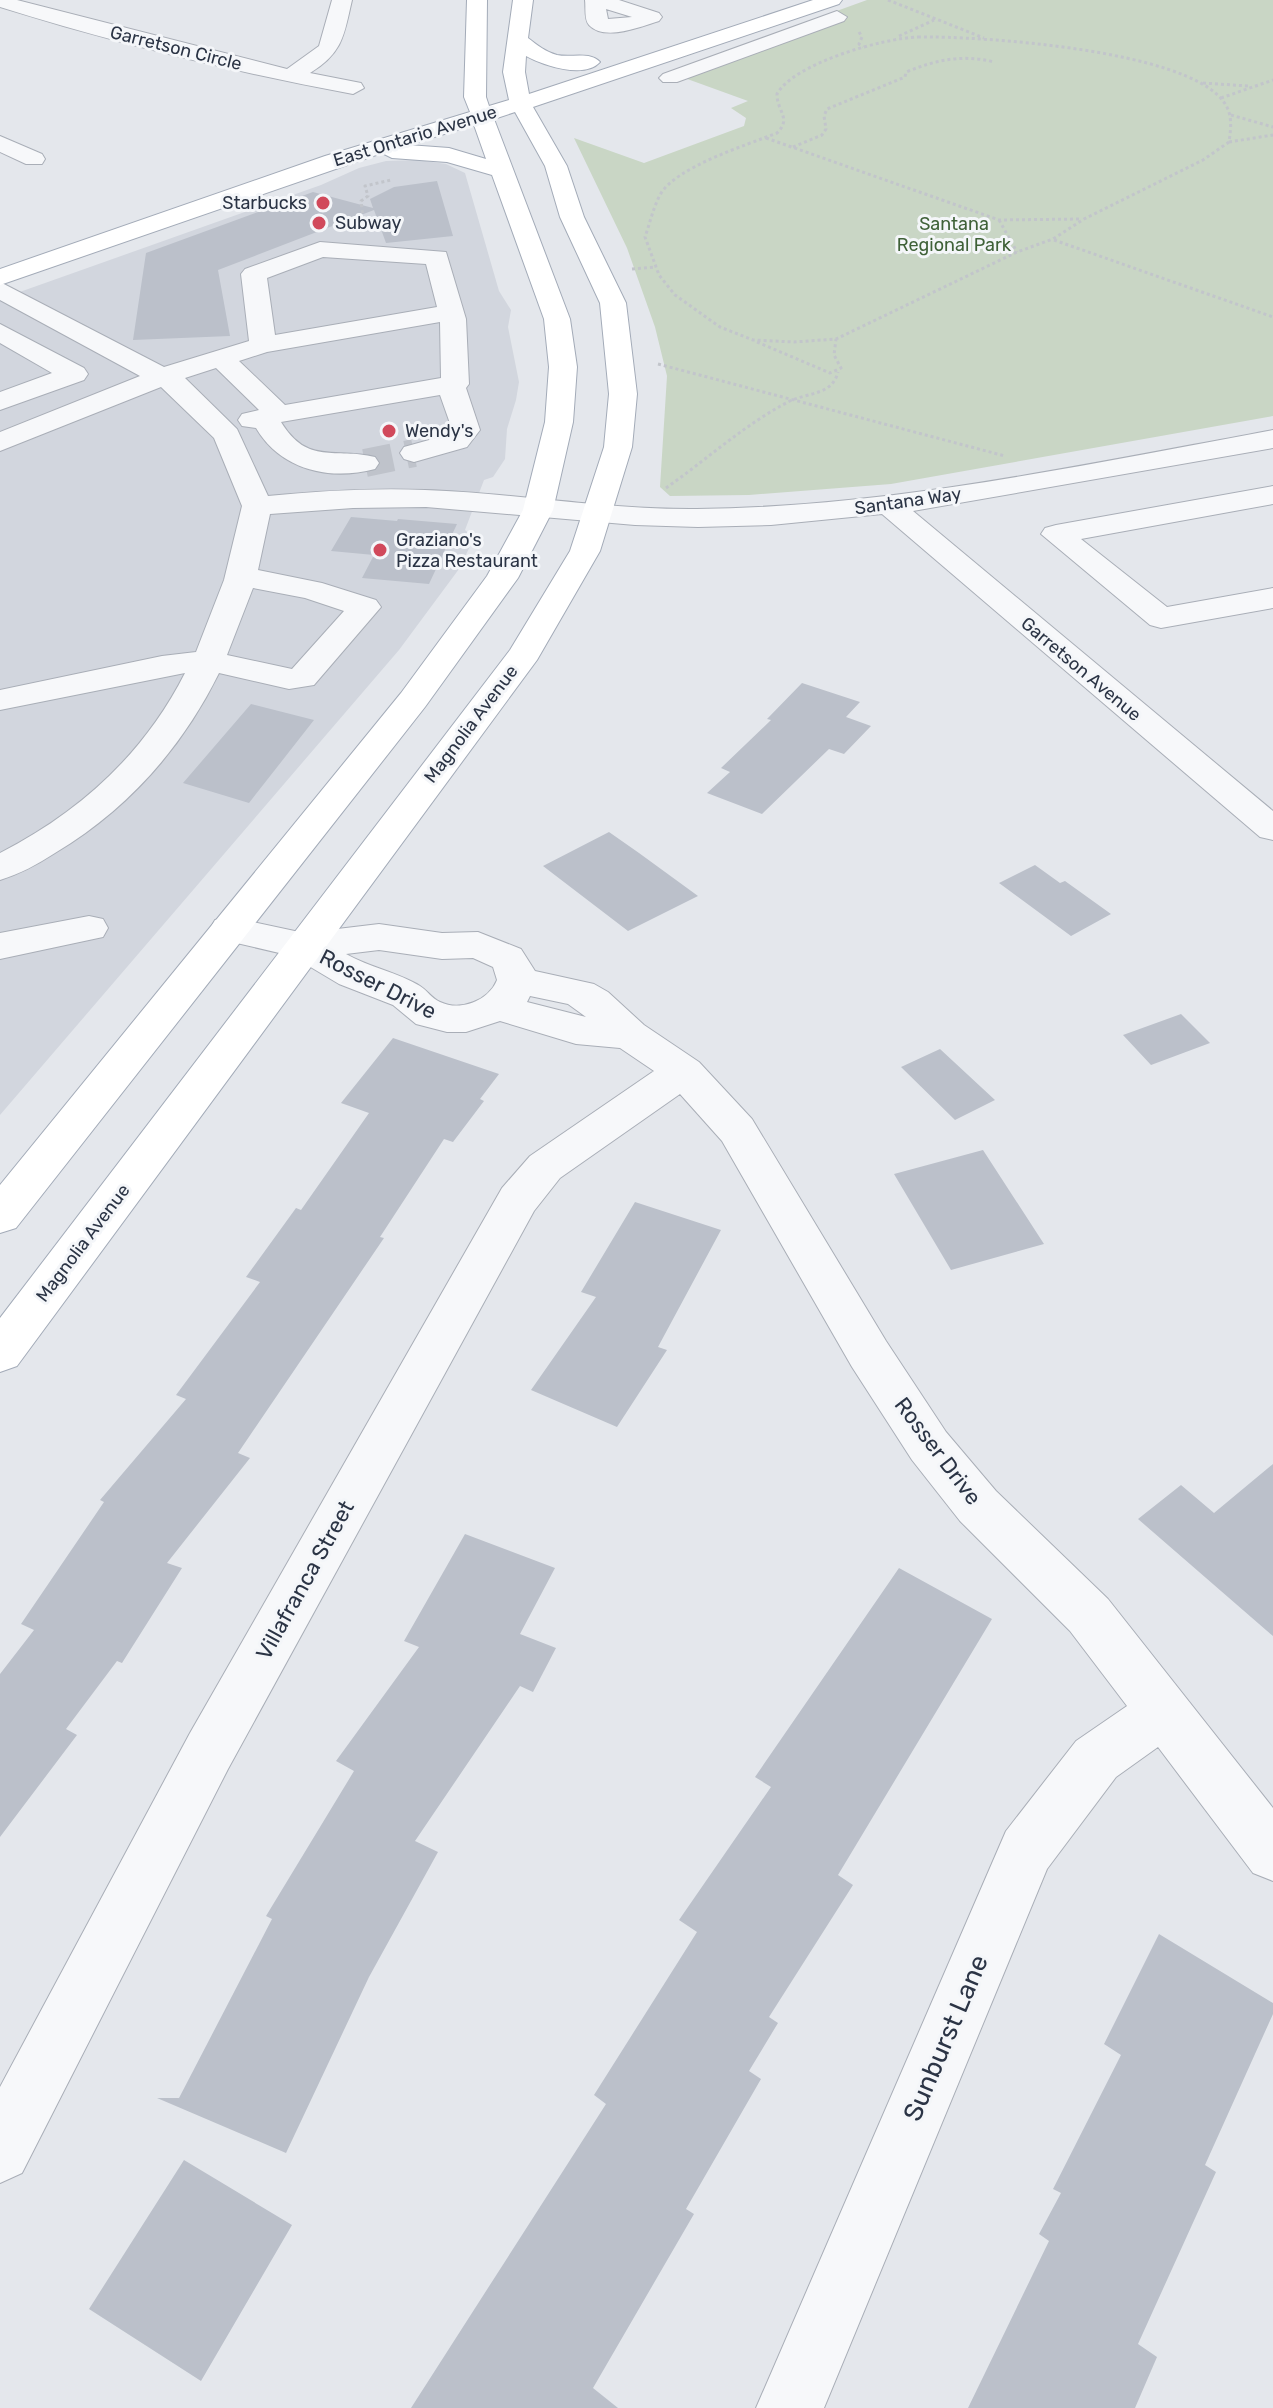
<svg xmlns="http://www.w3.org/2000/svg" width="1273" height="2408" font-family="Rubik,sans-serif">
  <rect width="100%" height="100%" fill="#e4e7ec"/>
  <path fill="#d2d6de" d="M418,160L446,164L465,173L499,291L511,310L508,327L519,382L516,400L507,429L505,459L493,477L484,480L465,530L474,538L459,569L399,650L0,1115V299L321,185L359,168L386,161Z"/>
  <path fill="#c9d6c5" d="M867,0H1273V416L891,484L749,495L670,496L660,487L667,376L655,327L627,248L574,138L644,163L744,126L746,118L731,108L748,101L668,72Z"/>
  <path fill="#bbc0ca" d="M437,181L453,236L386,243L374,210L218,270L230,336L133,340L146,253L313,192L373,208L370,199L394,187Z
    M351,517L397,521L398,519L457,524L429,584L362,578L374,555L331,551Z
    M802,683L860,702L846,717L871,726L844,754L829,749L762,814L707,793L730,772L721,768L771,720L767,719Z
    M251,704L314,720L249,803L183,783Z
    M609,832L639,853L698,896L628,931L543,866Z
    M1035,865L1060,883L1065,881L1111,914L1071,936L999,883Z
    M1181,1014L1210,1043L1151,1065L1123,1035Z
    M393,1038L499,1074L480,1099L484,1101L453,1142L444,1139L380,1237L384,1238L238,1453L250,1458L167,1563L182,1568L122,1663L117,1661L66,1729L77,1735L0,1837V1674L34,1630L21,1624L104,1502L100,1500L186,1399L176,1395L260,1282L246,1277L296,1208L301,1210L369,1113L341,1103Z
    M940,1049L995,1100L955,1120L901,1067Z
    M983,1150L1044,1244L951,1270L894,1174Z
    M635,1202L721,1230L658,1347L667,1350L617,1427L531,1390L596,1297L581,1292Z
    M1273,1464V1636L1138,1519L1181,1485L1214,1513Z
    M465,1534L555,1568L520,1634L556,1648L533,1692L520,1686L415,1841L438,1852L369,1977L286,2153L157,2098H179L272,1919L266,1916L354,1771L336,1761L419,1647L404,1641Z
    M899,1568L992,1619L838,1875L853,1885L769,2017L778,2023L749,2071L761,2079L686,2209L694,2214L593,2388L618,2408H411L606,2104L594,2095L697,1932L679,1920L771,1787L755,1777Z
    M1159,1934L1273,2003V2014L1205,2165L1216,2172L1138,2344L1157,2357L1135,2408H968L1049,2241L1039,2234L1061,2193L1053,2189L1121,2055L1104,2044Z
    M184,2160L292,2225L201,2381L89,2309Z"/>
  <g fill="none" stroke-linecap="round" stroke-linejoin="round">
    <path stroke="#bfc3cb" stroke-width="28" stroke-dasharray="28 14" stroke-linecap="butt" d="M365,463L414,453"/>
    <g stroke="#a9aeb7" stroke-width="2">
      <path id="minor" d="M0,0H17L287,69L319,46L332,0H352C344,35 343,53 310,73L361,83L364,88L353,94C235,72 115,43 0,7Z
        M585,0H619L659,13L662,17L659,21C642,26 605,42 589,25C584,20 586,7 585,0ZM606,9L632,17L608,19Z
        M837,11L847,17L844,21L677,82H663L659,78L663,74Z
        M0,136L42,154L45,159L42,164H26L0,152Z
        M320,242L446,252L466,319L469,384L466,388L480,430L467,447L414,462L404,459L400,453L404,447L447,435L452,429L440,395L281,422C308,466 335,447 375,457L379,463L375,469C329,481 281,470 256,428L242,426L238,420L242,414L259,410L216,368L185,378L237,429L268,496C320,491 372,488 425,490C516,493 606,510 697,509C891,507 1083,465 1273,430V448L913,511L1273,811V840L1260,837L882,514L771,525L698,527L635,525L426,507L353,508L270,514L258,570L322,583L376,600L381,607L314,685L289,689L219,673C182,748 127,810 55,853C38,864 20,874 0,880V853C80,812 144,754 185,673L0,710V690L162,656L196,652L224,580L242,506L214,438L161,387L0,451V432L140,376L0,300V282L164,367L249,341L241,274L245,269ZM323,257L426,264L437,307L275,335L267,278ZM440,322L441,378L285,405L239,361L267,352ZM253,588L305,598L344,611L292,669L227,655Z
        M0,324L84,368L88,374L84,380L0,410V392L52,373L0,343Z
        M1273,486V504L1081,539L1167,607L1273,588V608L1161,628L1150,625L1041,534L1045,528L1056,525Z
        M89,916L103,919L108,928L103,937L0,959V933Z
        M229,917L304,933L379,924L442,933L478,932L521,949L535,971L594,984L608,992L644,1025L699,1062L752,1119L886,1341L946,1432L996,1491L1108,1599L1273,1808V1881L1253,1873L1158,1747L1116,1777L1047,1869L824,2408H756L1006,1831L1076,1741L1127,1706L1070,1631L960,1521L912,1460L852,1367L722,1141L680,1094L560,1178L534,1211L228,1769L22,2173L0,2183V2087L190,1733L502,1188L530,1156L654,1071L620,1048L576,1044L500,1021L466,1032H447L416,1024L393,1005L339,984L292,956L215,938L210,929L215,920ZM379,950L442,959L473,958L493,967L497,980C489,1000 461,1012 440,1002C431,998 428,991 420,986C399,973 369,967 346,954ZM530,996L568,1004L586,1017L527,1002Z"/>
    </g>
    <g stroke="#a3abb8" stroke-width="2">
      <path id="major" d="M467,0H487L486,97L489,106L509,100L503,72L513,0H533L528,38C537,45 546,52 557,55C571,58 590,51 600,62C585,79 544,66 526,56L525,72L529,94L813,0H842L839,4L533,107L567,166L584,217L626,303L637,394L632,447L600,551L537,660L17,1366L0,1372V1318L510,650L570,551L604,447L609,394L600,303L560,217L545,166L515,112L494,119L570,319L577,367L573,422L553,510L518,578L425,707L16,1228L0,1233V1185L401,693L487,576L523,510L545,422L549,367L544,319L492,175L447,162L392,158L382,153L0,285V269L325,156L470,112L464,97ZM474,125L486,159L449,148L408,145Z"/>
    </g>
    <path stroke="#c2c5cb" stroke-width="3" stroke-dasharray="3 3" stroke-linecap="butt" d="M888,0L984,38
      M859,32L862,37L859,44L863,47
      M899,36L934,20
      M918,37C982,36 1185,50 1223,101C1233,113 1231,128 1229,142L1203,160L1084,219L1053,239L1017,252L836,339L794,342L753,340L720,327L675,295L659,275L645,237C650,223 653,208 660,195C675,167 747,145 777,133C792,118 777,112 777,94C794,63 884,38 918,37Z
      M1203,83L1248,86
      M1221,98L1273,80
      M1231,115L1273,127
      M766,138L999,220L1082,219
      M1229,142L1273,135
      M793,147L822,135L826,129L824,116L827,109L905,77L906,72C936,60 962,54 994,62
      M999,220L1017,252
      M364,225L361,201L368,196L365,186L391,180
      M1054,240L1273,317
      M632,269L655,267
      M757,342L830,373L841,368L834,355L836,339
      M658,364L1005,456
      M666,488C706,460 744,425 788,402C807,392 832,396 838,372"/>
    <use href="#minor" fill="#f7f8fa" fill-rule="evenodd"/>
    <use href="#major" fill="#fff" fill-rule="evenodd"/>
  </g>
  <g fill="#d1495b" stroke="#f4f6f9" stroke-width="3">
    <circle cx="323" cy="203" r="8"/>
    <circle cx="319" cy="223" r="8"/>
    <circle cx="389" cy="431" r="8"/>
    <circle cx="380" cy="550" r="8"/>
  </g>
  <g text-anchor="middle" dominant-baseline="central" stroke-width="6" stroke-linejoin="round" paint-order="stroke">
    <g font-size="18" fill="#2b3445" stroke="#f4f6f9">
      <text transform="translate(176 48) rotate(14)">Garretson Circle</text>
      <text transform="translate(415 136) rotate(-17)">East Ontario Avenue</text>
      <text transform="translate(908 501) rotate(-8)">Santana Way</text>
      <text transform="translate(1081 669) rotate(40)">Garretson Avenue</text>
      <text transform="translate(471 724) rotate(-53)">Magnolia Avenue</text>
      <text transform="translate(83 1243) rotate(-53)">Magnolia Avenue</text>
    </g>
    <g font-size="18" fill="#2b3445" stroke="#f4f6f9" text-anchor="start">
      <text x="307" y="203" text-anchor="end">Starbucks</text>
      <text x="335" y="223">Subway</text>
      <text x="405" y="431">Wendy's</text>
      <text x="396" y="540">Graziano's<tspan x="396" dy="21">Pizza Restaurant</tspan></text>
    </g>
    <g font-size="18" fill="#3f6138" stroke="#f4f6f9">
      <text x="954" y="224">Santana<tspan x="954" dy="21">Regional Park</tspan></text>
    </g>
    <g font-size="22" fill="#2b3445" stroke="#f4f6f9">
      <text transform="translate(378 984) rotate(27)">Rosser Drive</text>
      <text transform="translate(938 1451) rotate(53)">Rosser Drive</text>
      <text transform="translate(305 1580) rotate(-61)">Villafranca Street</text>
    </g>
    <g font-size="26" fill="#2b3445" stroke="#f4f6f9">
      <text transform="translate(946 2038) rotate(-67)">Sunburst Lane</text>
    </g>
  </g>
</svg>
